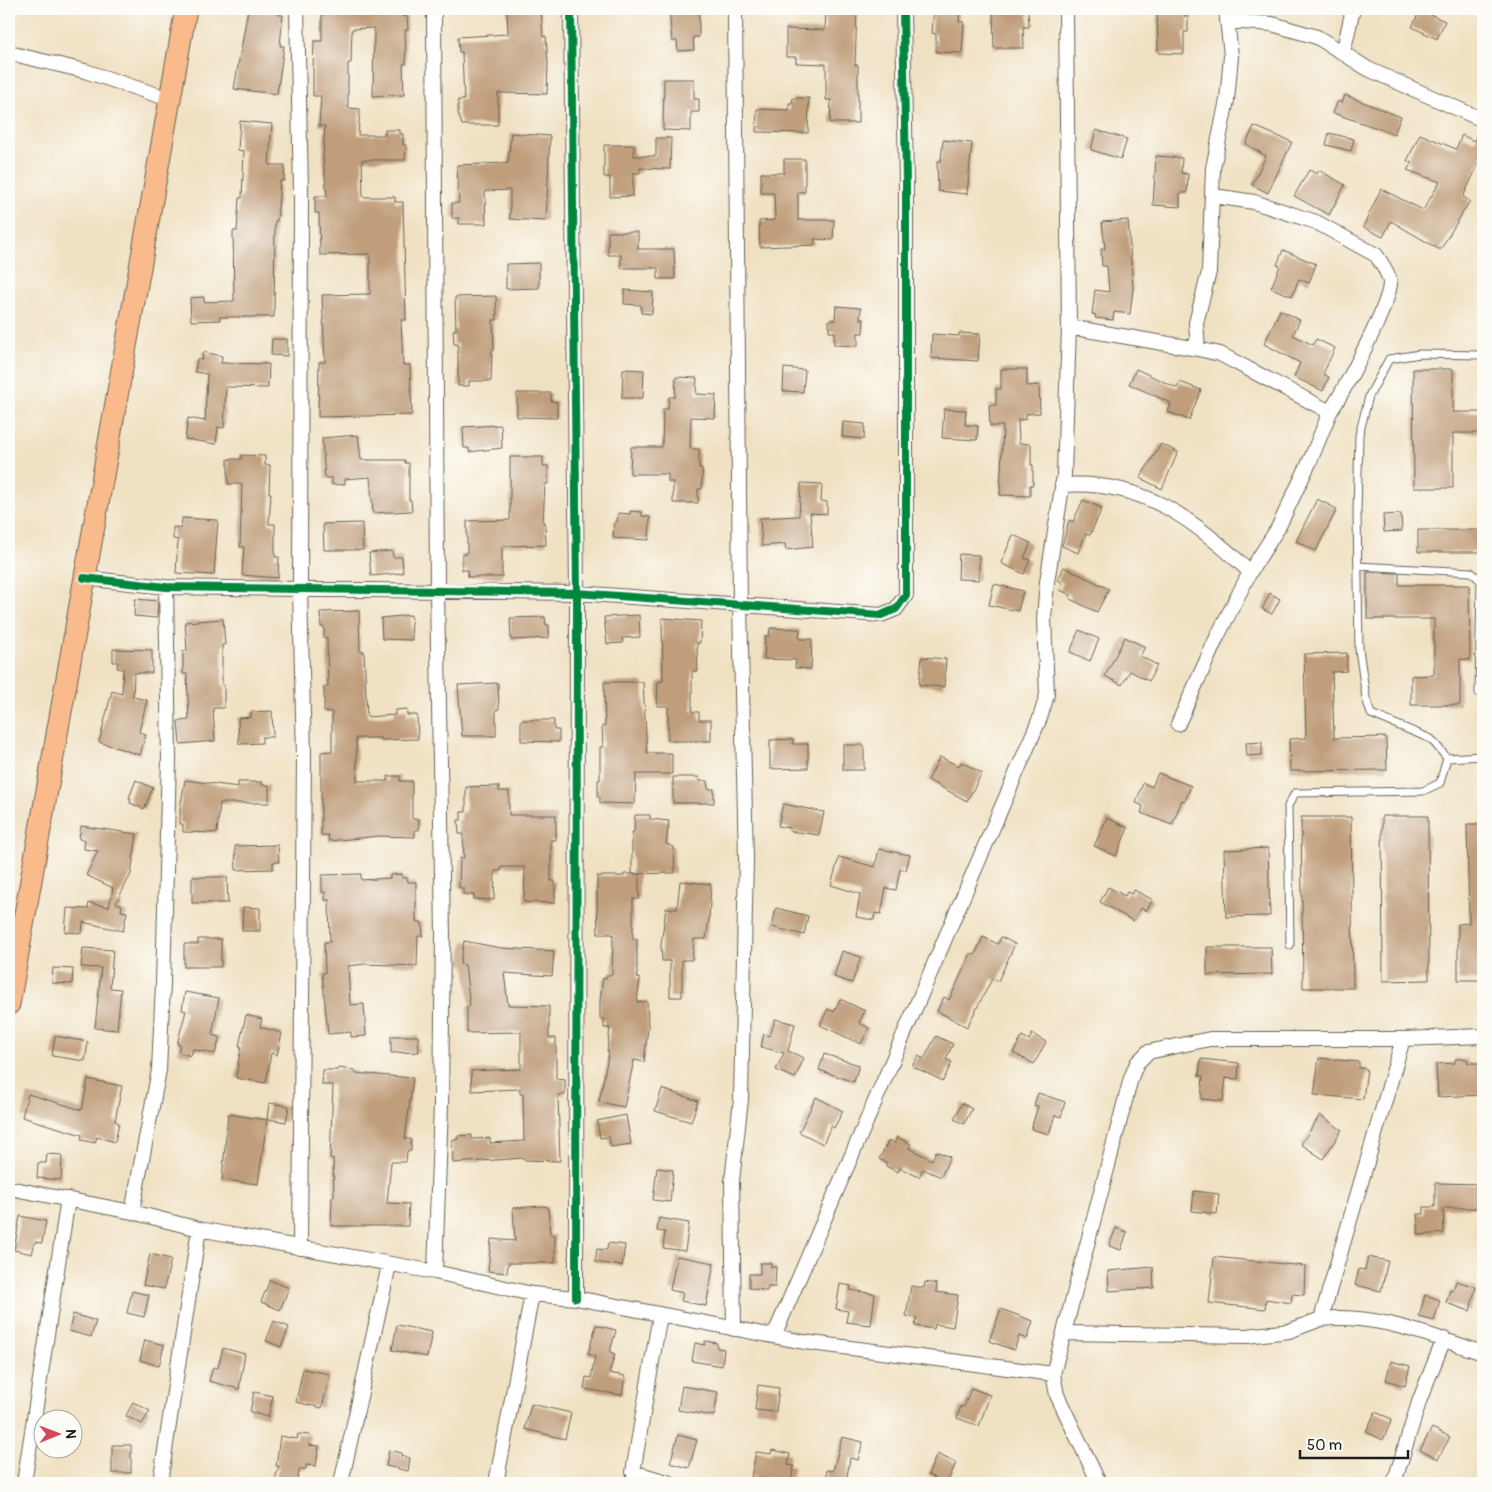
<svg xmlns="http://www.w3.org/2000/svg" width="1492" height="1492" font-family="Pangolin,sans-serif">
  <rect width="100%" height="100%" fill="#fdfcf7"/>
  <filter id="ink" filterUnits="userSpaceOnUse"><feTurbulence type="fractalNoise" baseFrequency=".02" numOctaves="2"/><feDisplacementMap in="SourceGraphic" scale="10" xChannelSelector="R" yChannelSelector="G"/><feConvolveMatrix kernelMatrix="1 2 1 2 8 2 1 2 1" color-interpolation-filters="sRGB"/></filter>
  <filter id="wash" filterUnits="userSpaceOnUse"><feTurbulence type="fractalNoise" baseFrequency=".0096" numOctaves="4" result="noise"/><feDisplacementMap in="SourceGraphic" scale="20" xChannelSelector="R" yChannelSelector="G"/><feGaussianBlur stdDeviation="1.12" result="paint"/><feColorMatrix in="noise" values="0 0 0 0 0 0 0 0 0 0 0 0 0 0 0 0 0 1.4 0 .05"/><feComposite in="paint" operator="in"/></filter>
  <g filter="url(#wash)">
    <rect width="100%" height="100%" fill="#f0e1c3"/>
    <g id="blocks">
      <path fill="#c09e7c" d="M248,9H280L279,15H283L280,46H284L277,94L234,89Z
        M322,9H403V17L407,16L408,30H405L406,64H403L404,95L373,96L374,28L352,29L351,63H348V108L360,109L358,135H385V130H400V134H403V145H406L405,160H362L363,197H395V202H403L406,320H401L403,365H410L412,415L318,417L319,362H325L322,295L370,294V254L320,255L319,213H315V196H327L323,157L325,126H319L321,96H313V70L314,41H322Z
        M507,9H541L543,37L546,36L548,64L547,94L498,93V125H462L458,113V100H464L462,52H459L458,37L508,34Z
        M669,9H699V37H693L694,50L678,51L677,41H672Z
        M826,9H857L855,65H858V123H830L831,100H826V64L796,63V57H786V29L825,30Z
        M934,9H960L959,22H964L962,53L936,52V34L932,33Z
        M993,9H1028L1029,27H1023L1024,48H994Z
        M1157,9H1184V16H1188V32H1184V54L1158,53Z
        M1420,10L1445,21L1437,39L1412,27Z
        M664,79H694V99H699V112H691V131L663,130Z
        M1345,95L1401,117L1394,134L1333,113L1338,101L1342,103Z
        M793,98H809L808,133L756,132L757,109L789,110V103H792Z
        M240,121L272,124L269,165H285L284,181H280L277,221H275L274,317H220V320L191,321L190,298L204,297V302L234,301L233,231H237L239,198H242L244,151L238,150Z
        M1254,126L1292,142L1268,193L1252,185L1266,156L1246,144Z
        M1481,128L1483,129V154L1463,197L1470,201L1440,250L1391,221L1383,237L1363,227L1381,189L1423,210L1440,182L1407,170L1412,163L1407,161L1420,134L1456,149L1462,135L1474,141Z
        M1096,130L1127,139L1121,159L1091,150Z
        M511,133L550,136L546,221L510,219V190L485,191L486,224H459V218H452V203H459L457,165L508,163Z
        M1329,133L1354,139L1351,151L1326,145Z
        M656,138H671L670,169L640,168V173H633V196L610,197V177H604V145H634V156H656Z
        M943,140L972,143L967,194L938,191L937,161H941Z
        M1156,156L1182,158L1181,173L1188,174L1187,193H1180V207L1153,205Z
        M784,159H805V192H798V220H834L833,240L814,239L815,245L760,247L759,221L775,220L774,193H761V173H784Z
        M1309,170L1317,174L1319,170L1345,185L1329,215L1294,196Z
        M1128,220L1133,288L1130,314L1114,312L1113,320L1095,318L1096,315L1092,314L1095,290L1109,292L1107,266H1102L1101,249H1105L1102,222Z
        M608,232H638V249H674L675,279H658V268H621V255H608Z
        M1283,250L1316,264L1309,283L1299,279L1292,296L1271,288L1280,266L1277,265Z
        M539,263V288L506,289V264Z
        M624,290L653,292L652,314L641,313V305L624,304Z
        M496,296L497,320H493L494,350L492,351L491,381H469V386H458V344H454L453,330H456L455,297Z
        M836,306L861,308L860,319H864L863,333H858V346L834,345L835,332H829V320H835Z
        M1280,310L1300,320L1293,335L1313,345L1316,339L1335,348L1323,374L1329,377L1323,391L1294,377L1300,363L1264,344Z
        M959,333L980,334L978,361L931,358L932,334L959,336Z
        M272,339H287V356L271,355Z
        M203,352L222,356L221,363L269,364L268,388L226,387L224,428L218,427L216,444L185,439L188,418L205,421L207,374L195,372L197,359L202,360Z
        M784,368L805,370L803,392L783,391Z
        M623,369L644,370L643,398H622Z
        M1001,369H1027V386L1039,385L1040,413L1026,414V419L1018,420L1019,443L1031,444V465H1033V485H1030V496L1000,495L1003,426H990L989,405H996V389H1001Z
        M1136,369L1177,388L1180,382L1201,390L1189,420L1168,412L1171,403L1129,384Z
        M1413,369H1453V412H1483V433H1453V488H1414Z
        M676,377L697,378L696,394L716,395L715,418L691,417L690,449H699V468H702V489H698V503H673V482H668V474H630L631,447H662L663,409H668L669,397H675Z
        M517,393H551V401L557,402V418L517,417Z
        M944,409L966,410L965,425L978,426L977,440L942,438Z
        M843,422L865,424L864,439L842,437Z
        M501,425L502,448L469,452V448H464L463,427Z
        M358,435L361,460H405V463H409V500H411L412,511L373,513L370,477L345,479V484L332,485V478H325L322,438Z
        M1161,444L1178,452L1162,489L1140,478Z
        M241,455L265,456V465H270L269,493H271L269,524H275V557H279L278,578L242,575L244,547H240L242,484H228V459H241Z
        M510,457H543V466H548V484H545L543,523H545L546,545L502,546V577H468L467,570H462V554H467V521L510,520Z
        M801,483L822,484L821,501L827,502V514L810,513L813,547L786,550L785,544L762,546L760,518L799,516Z
        M1317,499L1337,509L1316,551L1296,541Z
        M1083,500L1102,508L1090,535L1086,534L1078,553L1062,546L1069,520L1073,522Z
        M630,511L642,512V516L650,517L649,540L613,538L614,522H617L618,513L630,514Z
        M1401,514L1402,531L1384,532L1383,515Z
        M182,518L218,520L214,575L176,573L178,540L173,539V527L181,528Z
        M362,523L363,550H324L323,524Z
        M1418,530H1483V552H1418Z
        M1013,535L1031,543L1024,558L1030,560L1024,574L1001,563Z
        M392,551L393,557H402L403,573L371,576L369,553Z
        M959,554L979,555V580L958,579Z
        M1064,567L1109,589L1097,612L1070,599L1071,595L1060,590L1063,583L1058,580Z
        M1367,572L1399,573V585H1469L1470,660L1460,659V705H1411V676L1434,675V619H1367Z
        M994,584L1023,591L1018,611L989,605Z
        M1270,593L1280,599L1272,614L1262,609Z
        M135,599L158,601L157,618L134,616Z
        M359,611L360,651H364L367,717L395,715V710L407,709V715H417L418,739L381,740V738H356L357,781H388V776H400V781H412V819H419V830H415V837L379,836L329,841L328,835H321V752L332,751V712H324V687H328L327,638H324V627H321L320,612Z
        M411,615L412,640L382,639L381,618Z
        M639,615L640,637L622,638L623,643L607,644L604,617Z
        M545,617L546,625H549V638L511,640L510,618Z
        M662,618L701,621L700,643H697L698,671H692V712H699V720H711V741H668V706H657L658,682L663,681Z
        M223,619L225,645H222V685H224V708H213L215,741L180,744L178,721L189,720L187,674H183V651H187L185,622Z
        M770,628L800,629L799,639H812L811,669L795,668L796,660L764,659L765,636H769Z
        M1079,630L1099,639L1090,661L1070,652Z
        M1125,637L1145,647L1140,656L1157,665L1149,681L1130,671L1122,685L1105,676Z
        M113,649L152,650V673H134L133,697L147,700L139,732L146,734L140,755L99,742L112,691L122,694L123,669L117,668L118,662H113Z
        M1347,653V671L1332,672L1334,738L1386,737L1387,770L1290,771L1289,739L1306,738L1304,654Z
        M922,657L946,659L944,687L919,685Z
        M604,682H643L647,753H672V774H636L635,804L600,803V798L598,797V780H600V747H603L602,726H605Z
        M498,683L499,709L496,710V736H462L458,685Z
        M272,711L273,737H262V743L239,744L238,718L251,717V712Z
        M521,720H554V730H559V742L521,741Z
        M793,739V744H808V768L770,769V740Z
        M1262,742V755L1247,756L1246,743Z
        M843,745H864V770H843Z
        M940,757L959,766L961,762L982,773L967,801L928,780Z
        M1158,773L1191,786L1185,801L1182,800L1172,825L1141,813L1143,806L1136,803L1143,783L1152,787Z
        M673,777H699V781H707L708,789H714V803H673Z
        M136,780L153,788L144,809L130,803L131,799L129,798Z
        M185,780L238,787V782H262V785H269V803H220L217,833L183,832V824H180V809Z
        M499,786V791H509V815H556V840H551V881H555V903L524,902L525,867H501V871H495L494,900L474,899V895L463,894V888H459L460,858H464L463,834H459L458,820H461V812H466V787Z
        M783,804L824,812L819,835L789,831L790,828L778,826Z
        M635,815H650V819L669,821L666,844L674,847L675,873L632,874V832H634Z
        M1382,816H1428L1429,980L1383,981Z
        M1301,817H1351L1353,988H1303Z
        M1107,818L1128,828L1116,856L1094,846Z
        M1467,824H1483V980H1458V924L1469,923Z
        M81,826L137,834L131,874L116,903L122,905L121,911L127,912L123,931L83,922L82,933L65,932L67,908L88,909L89,903L109,907L113,888L86,875L98,851L84,849L85,840L79,839Z
        M278,845L279,862H273V869L236,870L235,846Z
        M1268,848L1270,916L1226,917L1224,850Z
        M879,849L910,855L906,870L900,869L896,890L886,888L881,914L875,913L874,920L856,917L860,894L831,885L839,857L875,867Z
        M361,874V880L390,878V875L402,874V878H407L408,882H416V922H422L423,936H418L417,966L365,964L348,966L350,1005L364,1004L366,1036L351,1037V1032L328,1034L322,973H325L324,942H330L329,900H325V892H322V875Z
        M624,874H639V899H633V939H637V978L640,979L637,1002L647,1001L648,1028L644,1062L634,1060L624,1107L599,1102L609,1051H607L610,1028H604V1019H600V1000L603,978L606,979V975H612L613,934H598L597,901V876H624Z
        M192,877H227L228,903H192Z
        M680,881L711,884L709,920L706,939H694L692,960H682V997H670V961H662L661,945L666,908L677,909Z
        M1108,887L1125,896L1127,892L1132,894L1134,890L1153,900L1146,911L1141,908L1133,921L1100,902Z
        M243,907L260,908V931H242Z
        M776,908L808,916L804,935L772,927Z
        M983,937L998,944L1001,937L1015,944L998,981L992,979L967,1027L937,1011L944,997L949,1000L971,953L975,955Z
        M198,939H221V967H184V944H198Z
        M464,941L501,948L554,951L552,976L504,973L508,1005L549,1006V1038H556V1079L565,1080V1095H558L560,1161L524,1160V1158L453,1163L452,1140L458,1139V1136L472,1135V1139L490,1138V1143L524,1141L523,1094H520V1089L472,1091L471,1071L521,1069V1032L467,1033V1006H470L465,965L460,964Z
        M1207,947H1271L1272,974L1207,975Z
        M83,948L113,950L110,988L121,989L117,1030L95,1028L101,968L81,967Z
        M842,951L861,957L852,983L834,977Z
        M53,968L73,969L72,984L52,983Z
        M185,992L219,998L212,1035L220,1037L215,1054L193,1049L191,1056L178,1052L180,1045L177,1044L186,1011L182,1010Z
        M840,999L865,1011L859,1023L869,1028L861,1044L820,1025L828,1009L834,1012Z
        M246,1015L262,1019L260,1027L282,1033L277,1055L271,1053L266,1083L236,1078L241,1046H239Z
        M775,1019L795,1024L788,1051L804,1058L795,1078L776,1070L784,1053L761,1047L764,1034L770,1036Z
        M1032,1034L1046,1042L1034,1064L1013,1053L1022,1036L1029,1040Z
        M55,1036L88,1042L85,1061L52,1056Z
        M391,1036H418L419,1052L391,1053Z
        M936,1036L953,1044L946,1059L952,1062L943,1081L912,1066L918,1056L924,1059Z
        M824,1054L859,1065L854,1082L819,1070Z
        M1319,1058L1359,1062V1068L1367,1069L1363,1099L1314,1095Z
        M1201,1059L1239,1063L1238,1079L1226,1078L1223,1101L1201,1099L1203,1076H1199Z
        M1455,1059H1467L1468,1063H1483V1095L1438,1097L1436,1064L1455,1063Z
        M338,1068L355,1070V1073L413,1078L405,1139H411V1151H407L406,1162H391L387,1203L409,1204L408,1226H331L332,1197H334L333,1159L330,1158L333,1085H322L323,1070H338Z
        M88,1079L122,1086L115,1121L119,1123L115,1142L97,1137L95,1143L81,1140L82,1135L22,1117L28,1094L82,1110Z
        M662,1089L698,1101L691,1122L655,1111Z
        M1038,1093L1065,1102L1061,1117L1055,1115L1049,1134L1031,1129L1038,1106L1034,1105Z
        M816,1097L843,1111L834,1128L831,1126L823,1144L799,1132Z
        M269,1103L289,1106L286,1122L267,1119Z
        M962,1103L972,1109L964,1124L954,1119Z
        M228,1114L267,1120L258,1184L222,1180Z
        M626,1115L631,1144L611,1147L609,1137L600,1138L597,1121Z
        M1320,1115L1342,1130L1323,1159L1301,1144Z
        M897,1137L911,1144L909,1148L932,1160L936,1151L950,1157L941,1177L923,1169L919,1177L900,1168L898,1172L886,1166L887,1163L879,1159L889,1140L895,1143Z
        M47,1154L62,1155L61,1180L37,1178L38,1163H46Z
        M657,1168L673,1170L670,1202L653,1200Z
        M1435,1183L1483,1184V1208H1443L1444,1233L1419,1235L1417,1214H1424V1207H1435Z
        M1194,1191L1219,1194L1217,1214L1192,1211Z
        M542,1206L548,1207L550,1235H555V1263H508L507,1273L488,1271L491,1239L515,1241L513,1208Z
        M20,1216L46,1221L42,1243L35,1242L32,1254L14,1250Z
        M659,1218L689,1223L685,1251L663,1248L665,1232L657,1231Z
        M1116,1228L1127,1232L1121,1250L1109,1246Z
        M608,1243L625,1245L622,1266L595,1262L597,1249L607,1250Z
        M150,1254L171,1259L164,1289L143,1285Z
        M677,1256L714,1263L706,1306L681,1301L683,1293L670,1290Z
        M1214,1257L1305,1266L1304,1295L1292,1294L1291,1303L1266,1299L1265,1309L1209,1303Z
        M1368,1257L1388,1261L1381,1291L1355,1285L1359,1269L1365,1270Z
        M760,1263H771V1267H776L775,1287H768L767,1291L749,1288V1274H760Z
        M1153,1267L1154,1288L1109,1291L1108,1271Z
        M270,1280L289,1288L280,1310L261,1302Z
        M1456,1281L1476,1287L1470,1311L1446,1303L1450,1290L1453,1291Z
        M925,1282L937,1284L936,1292L958,1295L953,1327L935,1324L934,1329L915,1326L917,1318L906,1316L911,1286L924,1288Z
        M840,1284L851,1286L850,1290L875,1294L871,1325L846,1322L848,1311L836,1309Z
        M132,1291L149,1295L144,1317L127,1313Z
        M1425,1295L1440,1300L1434,1321L1419,1317Z
        M1001,1309L1033,1321L1027,1339L1019,1336L1014,1350L989,1341Z
        M73,1314L96,1321L91,1337L69,1331Z
        M274,1321L289,1327L281,1347L266,1341Z
        M397,1325L432,1332L427,1357L392,1350Z
        M596,1325L616,1330L610,1352L615,1354L609,1373L625,1376L622,1395L584,1389L586,1377L591,1378L595,1356L588,1354Z
        M145,1340L164,1345L159,1366L140,1360Z
        M705,1341L717,1343V1348L724,1349L722,1366L692,1361L695,1343L705,1345Z
        M223,1348L245,1354L239,1389L209,1381L213,1367L218,1368Z
        M1391,1361L1410,1366L1405,1386L1386,1380Z
        M303,1369L330,1374L322,1408L296,1402Z
        M758,1385L779,1388L776,1412L755,1410Z
        M682,1386L718,1392L714,1416L678,1410Z
        M971,1388L990,1395L979,1426L957,1418L961,1406L964,1407Z
        M254,1392L273,1396L268,1417L250,1412Z
        M133,1402L150,1411L142,1424L126,1416Z
        M531,1404L571,1413L565,1439L525,1429Z
        M1375,1412L1392,1419L1383,1440L1366,1432Z
        M1432,1428L1450,1437L1438,1459L1420,1450Z
        M298,1434L310,1435L309,1445L319,1446L316,1466L306,1465V1469H300L296,1483H274L279,1466H276L280,1436L297,1439Z
        M678,1435L697,1440L689,1468L670,1463Z
        M842,1437L863,1442L858,1460L850,1458L846,1483H825L827,1470L833,1471Z
        M112,1445H131V1473H112Z
        M389,1450L402,1453L401,1456L410,1458L408,1471L386,1466Z
        M772,1450L790,1454L788,1465L794,1466L791,1481L780,1479V1483H765L766,1479L751,1477L756,1452L771,1454Z
        M937,1454L956,1463L947,1483L928,1475Z"/>
    </g>
  </g>
  <g filter="url(#ink)">
    <use href="#blocks" fill-opacity="0" stroke="#666156" stroke-width="1"/>
    <g fill="none" stroke-linecap="round" stroke-linejoin="round">
      <g stroke="#666156" stroke-width="9">
        <path id="lane" d="M1483,355L1420,354L1389,359L1369,396L1359,435L1357,512L1359,649L1366,698L1371,714L1431,739L1447,758L1483,756
          M1358,566L1471,572L1481,581L1479,693L1483,692
          M1290,945L1288,806L1295,793L1423,791L1440,783L1447,758"/>
      </g>
      <g stroke="#666156" stroke-width="16">
        <path id="street" d="M297,9L301,190L300,589L304,757L300,1248
          M434,9L437,592L443,933L441,1105L435,1272
          M571,9L577,593L576,1298
          M1227,21L1272,24L1317,37L1343,53L1353,9
          M9,53L85,71L169,99
          M1343,53L1368,69L1483,120
          M1069,327L1198,349L1196,323L1209,272L1213,168L1227,100L1231,56L1226,9
          M1198,349L1220,354L1330,412C1343,392 1391,303 1390,282C1389,273 1381,263 1376,255L1316,222L1254,202L1214,196
          M1062,485C1142,479 1195,520 1250,572
          M84,578L166,587L577,593L881,615L896,609L906,595V183L903,9
          M1178,724L1218,635L1250,572L1278,528L1310,461L1330,412
          M9,1188L132,1212L199,1229L435,1272L532,1294L576,1298L804,1342L1053,1374L1057,1395L1099,1483
          M132,1212L159,1070L163,984L169,759L166,587
          M660,1315L633,1472L670,1483
          M1321,1319C1378,1313 1430,1336 1483,1353
          M734,1329L732,1181L741,1099L746,858L740,606L735,9
          M1065,1333L1247,1336L1289,1331L1321,1319L1403,1039
          M774,1336L1040,718L1047,695L1044,618L1047,582L1064,475L1069,327L1066,9
          M1053,1374L1131,1078L1137,1063L1148,1052L1210,1039H1403L1483,1036
          M24,1483L68,1199
          M160,1483L199,1229
          M341,1483L389,1265
          M496,1483L532,1294
          M1394,1483L1420,1399L1444,1339"/>
      </g>
      <g stroke="#666156" stroke-width="23">
        <path id="primary" d="M9,1004L186,9"/>
      </g>
      <use href="#lane" stroke="#fff" stroke-width="7"/>
      <use href="#street" stroke="#fff" stroke-width="14"/>
      <use href="#primary" stroke="#fabb8c" stroke-width="21"/>
      <g stroke="#fdfcf7" stroke-width="11">
        <path id="cycleway" d="M571,9L577,593L576,1298
          M84,578L166,587L577,593L881,615L896,609L906,595V183L903,9"/>
      </g>
      <use href="#cycleway" stroke="#00873e" stroke-width="8"/>
    </g>
  </g>
  <rect width="1492" height="1492" fill="none" stroke="#fdfcf7" stroke-width="30"/>
  <g transform="translate(58 1434) rotate(89)"><circle r="24" fill="#fdfcf7" stroke="#a3a29f"/>
  <path d="M0-4L9 19L0 12L-9 19Z" fill="#d1495b"/>
  <text y="-8" font-size="14" font-weight="bold" text-anchor="middle" fill="#1c1c1c">N</text>
  </g>
  <path d="M1300 1450v8h108v-8" fill="none" stroke="#1c1c1c" stroke-width="2.5"/>
  <text x="1307" y="1450" font-size="15" fill="#1c1c1c" stroke="#fdfcf7" stroke-width="4" paint-order="stroke">50 m</text>
</svg>
